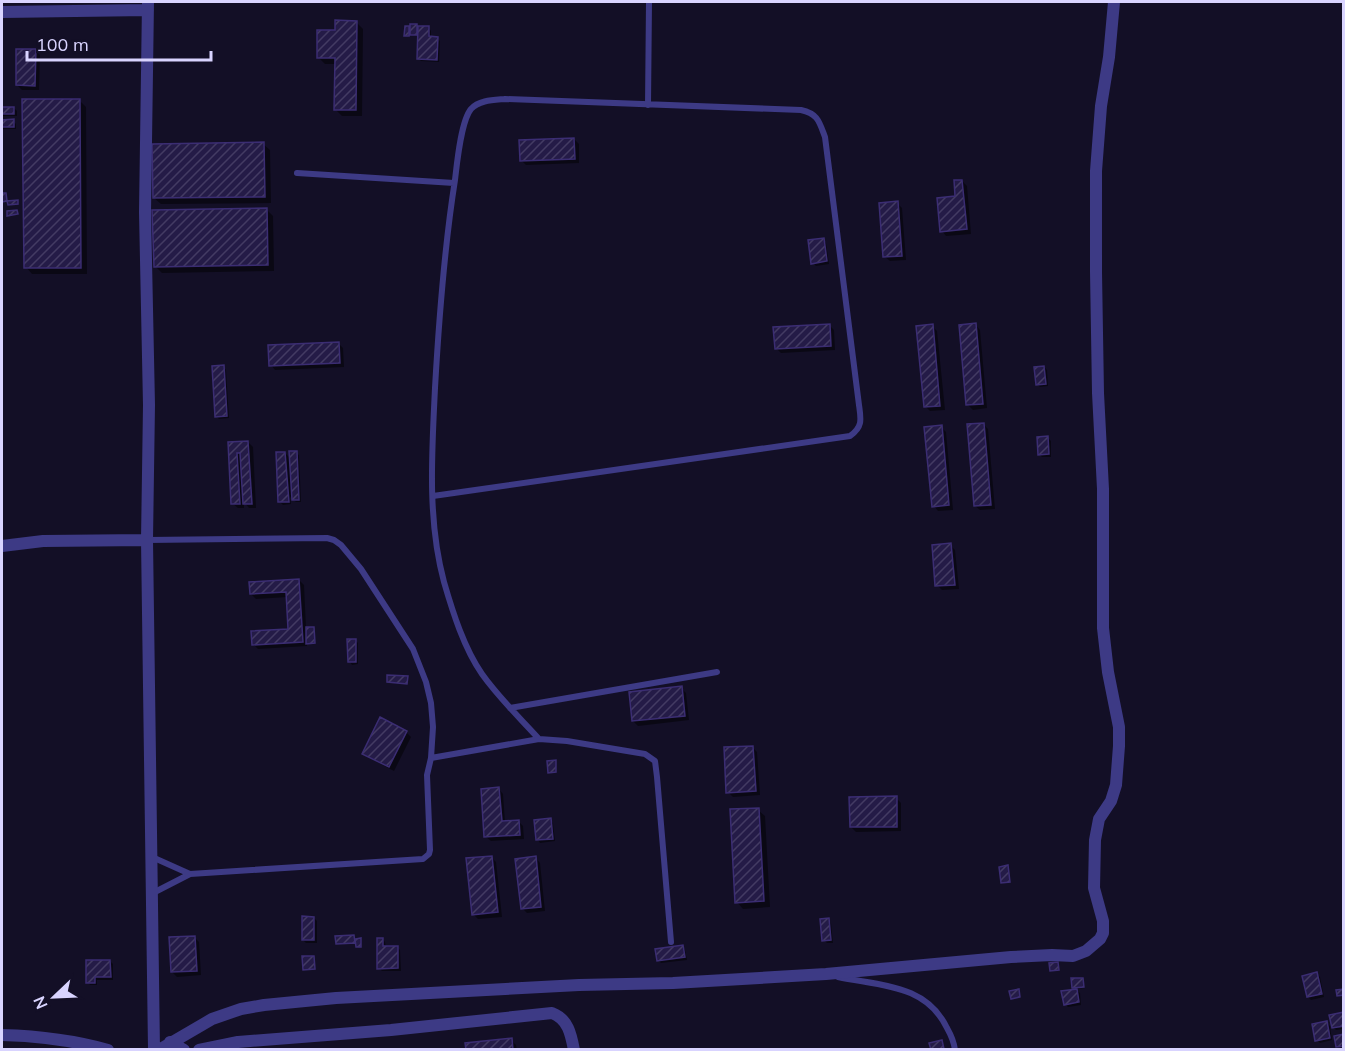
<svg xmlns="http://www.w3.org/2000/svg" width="1345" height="1051" font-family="Mulish,sans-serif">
  <defs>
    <pattern id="building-hatch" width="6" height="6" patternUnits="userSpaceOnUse" patternTransform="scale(1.5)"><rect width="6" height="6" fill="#241b47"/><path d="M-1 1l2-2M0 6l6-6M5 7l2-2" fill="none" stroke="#433b63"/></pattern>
  </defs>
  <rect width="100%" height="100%" fill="#130f26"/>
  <path fill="#0007" d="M356,22L363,29L362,116H342L335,109L336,64H325L318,57L336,32Z
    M416,26L417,27L429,28L431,31V38H437L440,41L439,62L421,61L418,58L419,35H413L409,32V37L406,35L409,27L412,30Z
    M35,50L40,55L39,90H22L17,85Z
    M79,100L86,107L87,274H32L26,267Z
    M2,108H14L17,111V116H2Z
    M2,121H13L16,124V129H2Z
    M574,139L579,144V163L526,165L521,160Z
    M263,144L270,150L271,203L161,204L154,198Z
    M962,181L967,186L971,234L946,236L942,231L957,197Z
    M897,203L902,208L906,260L890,261L885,257Z
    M266,209L273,216L274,271L162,273L155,266Z
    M823,240L826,243L829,264L816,266L813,263Z
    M829,325L834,330L835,350L781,353L776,348Z
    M976,325L980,330L987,408L973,410L968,405Z
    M932,326L937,331L945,410L930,411L925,406Z
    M338,343L343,348L344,367L275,370L271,365Z
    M223,367L226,370L229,418L219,419L216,416Z
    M1044,367L1047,370L1048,386L1040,387L1037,384Z
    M983,424L988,429L995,509L980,510L975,506Z
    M941,427L946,432L953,510L938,511L934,506Z
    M1048,438L1051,441V457H1042L1039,454Z
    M248,442L253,447L256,508H249L244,502V508H238L233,504L230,443Z
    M285,453L291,459L296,453L299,455L301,502H296L290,497L291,504L283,505L280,502Z
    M950,545L955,550L959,589L942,590L937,585Z
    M299,580L304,585L306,628L315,629V642H307V646L258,649L253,644L290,630L288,597L256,599L251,594Z
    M355,640L358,643V664L352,665L350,662Z
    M681,688L686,693L689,720L638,726L633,721Z
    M406,732L411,737L394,771L369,758L364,754Z
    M752,747L757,752L760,795L733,797L728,792Z
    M499,789L503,794L505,822L518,821L523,826L524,839L491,841L486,837Z
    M896,798L901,803V831L856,832L851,827Z
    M758,810L765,816L770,907L743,909L737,902Z
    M550,820L553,823L555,841L540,843L538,840Z
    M491,857L496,862L502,917L478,919L473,914Z
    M536,858L540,863L545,911L527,913L522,908Z
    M314,918L317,921V943H306L303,940Z
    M829,920L831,923L833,943H827L824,940Z
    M194,937L199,942L201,975L177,977L172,972Z
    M383,939L385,942L386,948L397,947L400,950L401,971H382L379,968Z
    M682,947L685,950L687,960L661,963L658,960Z
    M110,961L113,964V980H97V985H90L88,982Z
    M1317,974L1320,977L1324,997L1311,1000L1308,997Z
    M1083,979L1085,988L1075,989L1080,993L1081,1005L1068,1007L1065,1004L1076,990L1074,988Z
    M1344,1014V1029L1336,1030L1333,1027Z
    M1327,1023L1330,1026L1332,1040L1320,1043L1317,1040Z
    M511,1040L516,1045L517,1050H467Z"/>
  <path fill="url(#building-hatch)" stroke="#3b2d73" stroke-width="1.5" d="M335,20L357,21L356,110H334L335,58H317V30H335Z
    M410,24H417V35H410Z
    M405,26H409V36H404Z
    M418,26H429V36L438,37L437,60L417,59Z
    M16,49H36L35,86L16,85Z
    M22,99H80L81,268H24Z
    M2,107H14V114H2Z
    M14,119V127H2V120Z
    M574,138L575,159L520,161L519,140Z
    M264,142L265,197L153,198L152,144Z
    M954,180H962L967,229L940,232L937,198L955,196Z
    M2,193H6L7,201L2,202Z
    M18,200V204L8,205L7,201Z
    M898,201L902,256L883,257L879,203Z
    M267,208L268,265L154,267L152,210Z
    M17,210L18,214L7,216V211Z
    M824,238L827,261L811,264L808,240Z
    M976,323L983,404L966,405L959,325Z
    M830,324L831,346L775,349L773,327Z
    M933,324L940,406L924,407L916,326Z
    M339,342L340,363L269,366L268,345Z
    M224,365L227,416L215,417L212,366Z
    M1044,366L1046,384L1036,385L1034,367Z
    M984,423L991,505L974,506L967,424Z
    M942,425L949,505L932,507L924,427Z
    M1048,436L1049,454L1038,455L1037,437Z
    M248,441L252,504H243L240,453H237L240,504H231L228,442Z
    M289,451H297L299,500H292Z
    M276,452H285L289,502H278Z
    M951,543L955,585L935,586L932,545Z
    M299,579L303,642L252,645L251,631L288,629L286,592L250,594L249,582Z
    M306,627H314L315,643L306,644Z
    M347,639H356V662H348Z
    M387,675L408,676L407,684L387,682Z
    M682,686L685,716L632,721L629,692Z
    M380,717L407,731L389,767L362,754Z
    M753,746L756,791L726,793L724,747Z
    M556,760V772L548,773L547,761Z
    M499,787L502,821L519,820L520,835L484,837L481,789Z
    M897,796V827H850L849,797Z
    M759,808L764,901L735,903L730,809Z
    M551,818L553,839L536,840L534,820Z
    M492,856L498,912L472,915L466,858Z
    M536,856L541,907L521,909L515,859Z
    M1008,865L1010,882L1001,883L999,867Z
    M302,916L314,917V940H302Z
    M829,918L831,940L822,941L820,919Z
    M354,935L355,943L336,944L335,936Z
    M195,936L197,971L171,972L169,937Z
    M361,938V947H356L355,939Z
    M377,938H383V946H398V968L377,969Z
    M683,945L685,957L657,961L655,949Z
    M302,956H314L315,969L303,970Z
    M86,960H110L111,977H95V983H86Z
    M1058,962L1059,970L1050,971L1049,963Z
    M1317,972L1322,994L1307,997L1302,976Z
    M1071,978H1083L1084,987L1072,988Z
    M1019,989L1020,997L1011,999L1009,991Z
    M1077,989L1079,1002L1064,1005L1061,991Z
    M1344,989V995L1337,996L1336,990Z
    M1344,1012V1026L1332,1028L1329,1015Z
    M1327,1021L1330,1038L1315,1041L1312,1024Z
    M1344,1034V1046L1336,1047L1334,1036Z
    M512,1038L513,1050H466L465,1043Z
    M942,1040L944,1049L931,1050L929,1043Z"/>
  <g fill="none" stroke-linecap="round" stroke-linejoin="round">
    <path stroke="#3d3a85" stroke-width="6" d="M648,105L649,2
      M297,173L454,183
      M433,496L850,436C863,427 861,419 859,405L825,137C819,121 818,114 801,110L505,99C494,100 479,100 471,109C461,121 457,163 455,180C444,249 439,318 435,388C432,452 427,519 444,582C453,613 464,648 482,674C499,698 520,718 539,739
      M147,540L327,538L334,540L341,545L361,569L413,649L426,682L431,703L433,727L431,758L427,775L430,850L429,854L423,859L190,874L153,893
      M510,708L717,672
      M431,758L539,739L567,741L645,754L655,761L657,777L671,942
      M152,857L190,874
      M838,977C880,986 926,984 947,1028C951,1035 954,1042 955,1050"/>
    <path stroke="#3d3a85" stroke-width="12" d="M148,2L145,212L149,405L147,540L154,1050
      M2,12L148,10
      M2,546L43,541L147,540
      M2,1035C38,1036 73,1040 108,1050
      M170,1042L184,1050
      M159,1050L212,1019L241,1009L264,1005L336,998L579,985L673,983L826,974L1011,957L1052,955L1073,956L1086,951L1100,939L1103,933V921L1094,888L1095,840L1099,819L1111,801L1116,785L1119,746V727L1108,672L1103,628V489L1098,393L1096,272V171L1101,106L1109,57L1114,2
      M199,1050L238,1042L391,1030L552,1013C568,1019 571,1034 574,1050"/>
  </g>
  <rect width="1345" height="1051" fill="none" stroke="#d9d4ff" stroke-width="6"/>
  <g transform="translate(54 997) rotate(247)" stroke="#130f26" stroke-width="4.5" paint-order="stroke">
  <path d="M0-4.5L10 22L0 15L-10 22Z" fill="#d9d4ff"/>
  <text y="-9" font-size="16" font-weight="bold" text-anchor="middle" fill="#d9d4ff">N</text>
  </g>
  <path d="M27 51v9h184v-9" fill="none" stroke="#d9d4ff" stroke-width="3"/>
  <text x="36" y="51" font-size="18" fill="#d9d4ff" stroke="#130f26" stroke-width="4.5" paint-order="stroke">100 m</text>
</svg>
